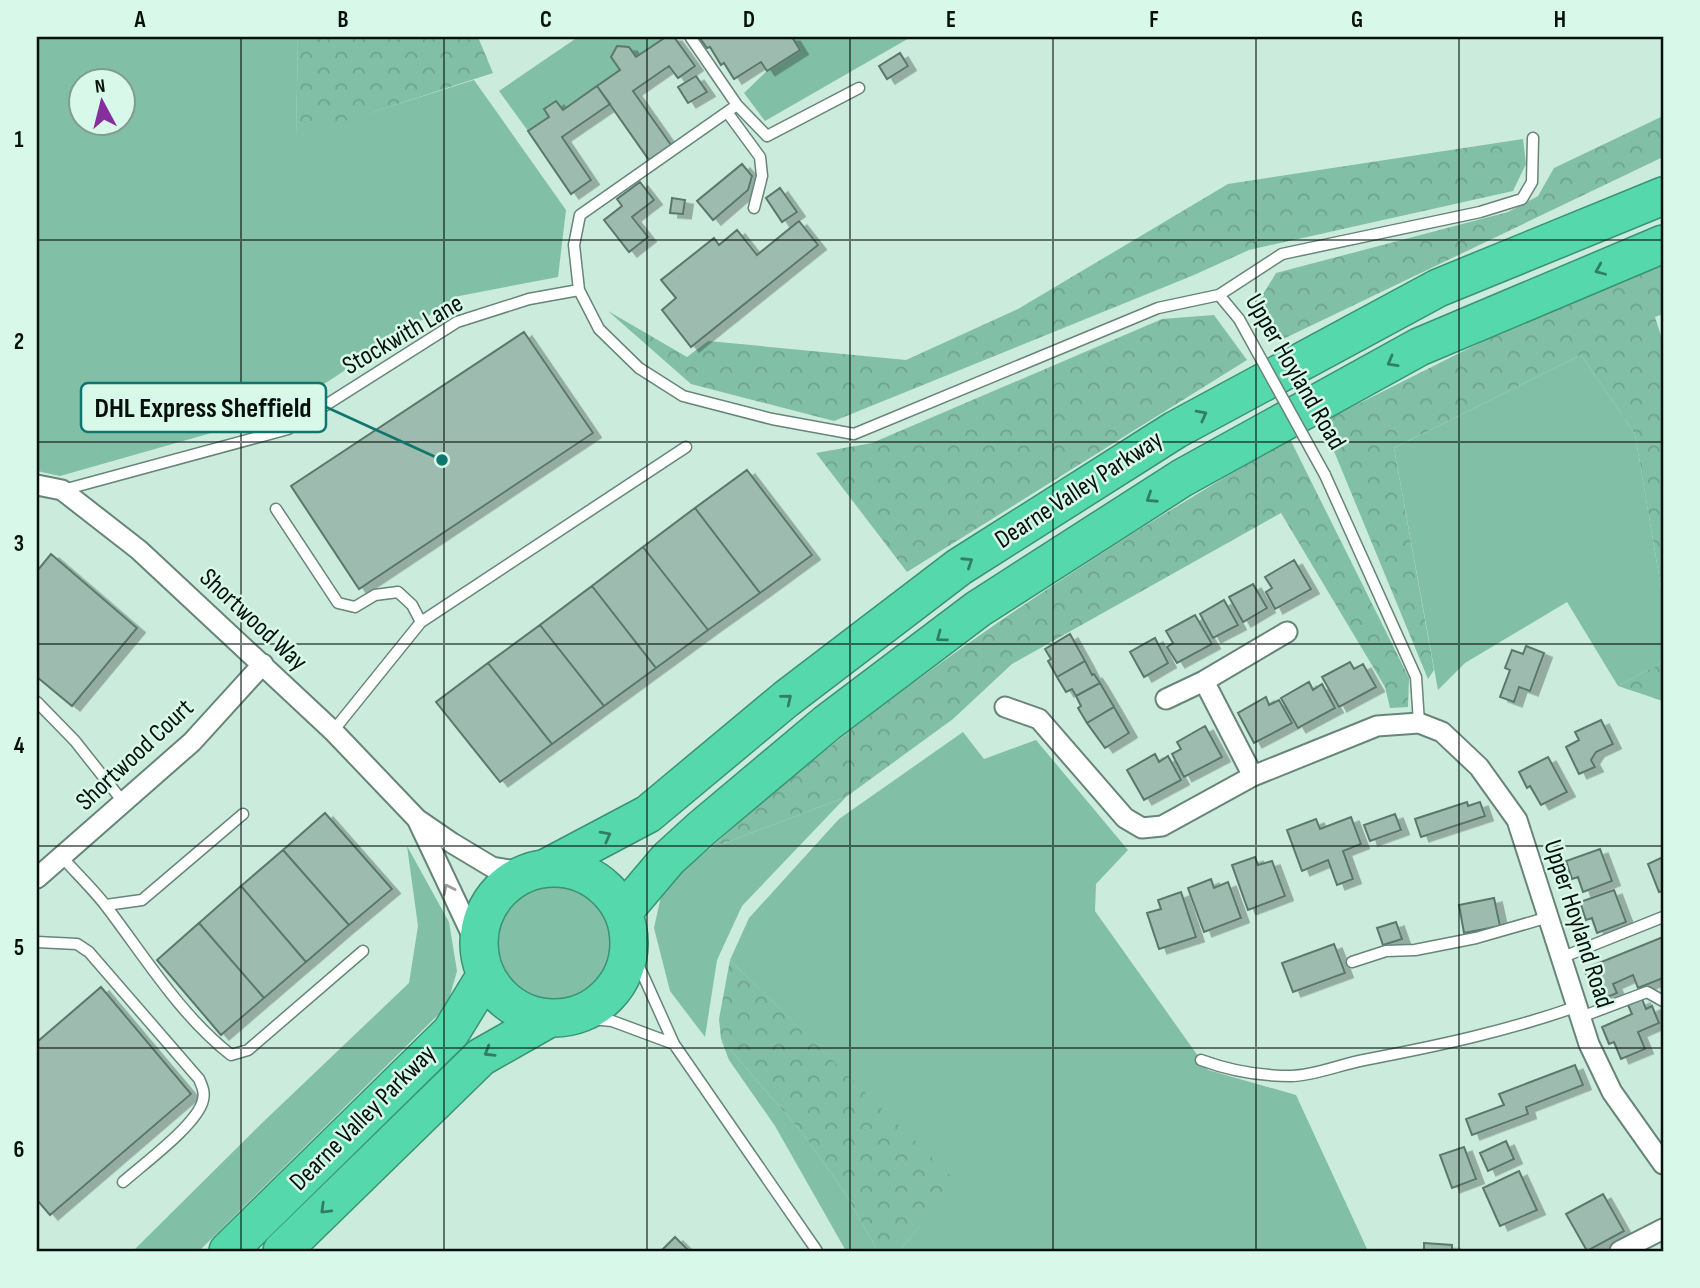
<svg xmlns="http://www.w3.org/2000/svg" width="1700" height="1288" font-family="'Sofia Sans Condensed',sans-serif">
  <defs>
    <pattern id="forest-crowns" width="20" height="18" patternUnits="userSpaceOnUse" patternTransform="scale(1.75)"><rect width="20" height="18" fill="#82bfa7"/><path d="M2 6a3 3 0 1 1 6 0M12 15a3 3 0 1 1 6 0" fill="none" stroke="#6fa38f"/></pattern>
    <filter id="shadow"><feDropShadow dx="8" dy="4.5" stdDeviation="0" flood-color="#0004"/></filter>
  </defs>
  <rect width="100%" height="100%" fill="#cbebdd"/>
  <path fill="#82bfa7" fill-rule="evenodd" d="M37,37H298L296,136L474,80L566,210L558,277L459,296L278,414L60,476L37,471ZM80,80H122V122H80Z
    M578,37H666L636,57L629,47L617,46L611,57L620,70L563,110L556,101L544,109L549,117L528,131L499,91Z
    M792,37H911L765,121L744,93L767,71L800,50Z
    M1581,355L1635,434L1663,599V662L1618,686L1567,602L1465,663L1438,690L1394,448Z
    M963,732L984,759L1036,740L1128,850L1096,884L1095,911L1208,1070L1296,1095L1368,1251H899L956,1182L730,960L749,918L839,819Z
    M846,797L742,906L717,960L705,1037L670,991L654,928L663,887L709,849Z
    M407,846L449,922L457,971L447,1006L199,1251H133L261,1124L409,983L418,926Z
    M496 943a57 57 0 1 1 114 0a57 57 0 1 1-114 0Z
    M721,1039L803,1134L843,1190L878,1251H846L775,1126L729,1060Z"/>
  <path fill="url(#forest-crowns)" d="M298,37H478L493,73L296,137Z
    M1663,116V157L1281,340L1259,301L1276,273L1508,212L1538,196L1554,168Z
    M1523,139L1526,164L1513,191L1249,250L1194,275L834,421L691,384L608,311L687,357L708,341L906,360L1018,309L1228,184Z
    M1663,262V314L1655,317L1663,342V599L1635,434L1581,355L1394,448L1434,670L1428,679L1322,422L1575,295Z
    M1214,315L1247,360L907,572L816,453L872,443L1162,319Z
    M1290,439L1409,678L1408,707L1390,708L1385,687L1281,513L1012,664L953,719L846,797L709,849C886,690 1084,558 1290,439Z
    M1663,662V701L1618,686Z
    M730,960L957,1182L899,1251H878L843,1190L803,1134L721,1039L719,1019Z"/>
  <path fill="#9dbbae" stroke="#5b786c" stroke-width="2" filter="url(#shadow)" d="M666,37H674L695,66L678,78L669,66L633,91L671,145L649,160L597,86L620,70L611,57L617,46L629,47L636,57Z
    M699,37H792L800,50L767,71L761,62L734,79L724,63L721,65L710,47L707,48Z
    M900,53L908,66L887,79L879,66Z
    M696,76L707,92L688,103L678,87Z
    M597,86L610,104L562,137L591,180L571,194L528,131L549,117L544,109L556,101L563,110Z
    M742,164L752,176L748,190L713,220L697,201Z
    M640,182L654,200L632,217L648,237L629,252L604,220L622,206L617,199Z
    M780,188L797,212L782,222L766,198Z
    M672,198L685,200L683,214L670,213Z
    M799,221L818,245L691,347L662,310L676,298L661,280L714,238L719,245L737,230L757,255Z
    M524,332L593,433L359,589L291,486Z
    M747,470L812,555L760,593L695,508Z
    M695,508L760,593L708,630L643,547Z
    M643,547L708,630L656,668L592,586Z
    M51,554L137,628L72,706L37,677V571Z
    M1294,560L1311,589L1275,609L1266,592L1272,588L1265,577Z
    M1253,584L1267,608L1243,622L1229,597Z
    M592,586L656,668L604,706L540,625Z
    M1224,600L1238,625L1213,638L1200,614Z
    M1195,615L1212,644L1177,663L1167,647L1173,643L1166,631Z
    M540,625L604,706L552,744L488,663Z
    M1070,634L1085,661L1057,677L1048,661L1051,659L1045,649Z
    M1155,638L1168,663L1144,677L1130,652Z
    M1526,646L1544,653L1530,691L1519,687L1514,702L1500,697L1510,670L1505,668L1512,650L1523,654Z
    M1085,661L1092,675L1094,674L1100,683L1076,696L1072,689L1066,692L1057,677Z
    M1350,662L1354,669L1363,664L1376,687L1339,707L1322,677Z
    M488,663L552,744L500,782L436,702Z
    M1309,682L1313,690L1322,684L1335,708L1298,728L1281,698Z
    M1100,683L1114,707L1087,723L1078,708L1081,706L1076,696Z
    M1266,697L1269,705L1279,700L1292,723L1254,743L1238,713Z
    M1114,707L1129,733L1105,748L1087,723Z
    M1601,720L1613,744L1596,752L1591,760L1595,767L1579,774L1566,747L1579,740L1575,732Z
    M1205,726L1222,757L1184,777L1172,754L1181,749L1177,742Z
    M1155,754L1159,762L1168,756L1181,780L1144,800L1127,770Z
    M1548,757L1567,792L1541,805L1530,786L1527,788L1519,772Z
    M1467,802L1468,806L1480,802L1485,816L1421,837L1415,819Z
    M325,813L392,889L349,925L283,850Z
    M1395,814L1401,830L1370,841L1364,825Z
    M1351,817L1361,844L1343,851L1353,879L1337,885L1328,860L1302,871L1287,830L1316,819L1320,829Z
    M1600,849L1612,881L1583,892L1578,877L1572,879L1566,861Z
    M283,850L349,925L306,962L241,886Z
    M1255,857L1258,865L1272,861L1285,896L1248,910L1232,865Z
    M1663,857V891L1659,892L1648,864Z
    M1211,879L1214,888L1228,882L1241,918L1204,932L1188,888Z
    M241,886L306,962L264,998L199,923Z
    M1614,890L1626,922L1597,933L1592,918L1586,920L1580,902Z
    M1181,892L1196,937L1159,949L1147,913L1161,909L1158,900Z
    M1494,898L1500,926L1464,933L1459,905Z
    M1396,922L1402,939L1383,945L1377,928Z
    M199,923L264,998L221,1035L157,960Z
    M1663,937V978L1638,988L1633,975L1613,984L1617,993L1597,1001L1584,969Z
    M1334,944L1345,973L1293,992L1282,963Z
    M101,987L191,1094L50,1215L37,1200V1042Z
    M1642,999L1646,1009L1652,1006L1659,1023L1638,1032L1645,1049L1621,1059L1614,1042L1609,1044L1602,1027L1632,1014L1628,1005Z
    M1575,1065L1583,1085L1526,1107L1528,1114L1472,1135L1466,1119L1504,1105L1499,1094Z
    M1506,1141L1514,1159L1488,1171L1480,1153Z
    M1464,1147L1476,1179L1452,1188L1440,1155Z
    M1519,1171L1537,1210L1500,1226L1483,1188Z
    M1603,1194L1624,1231L1587,1251L1566,1214Z
    M675,1237L689,1251H661Z
    M1424,1243L1452,1245V1251H1424Z"/>
  <g fill="none" stroke-linecap="round" stroke-linejoin="round">
    <g stroke="#678579" stroke-width="13">
      <path id="lane" d="M737,105L767,136L859,88
        M727,112L760,157L762,176L754,208
        M579,290L574,245L580,215L737,105L691,38
        M1219,295L1282,254L1480,212L1522,199L1532,182L1533,138
        M1325,475L1416,677L1419,723
        M63,490L288,429L457,322L529,299L579,290L599,329L639,368L683,396L772,419L854,434L1158,308L1219,295L1239,319
        M276,509L338,603L355,607L375,595L398,592L412,605L421,622
        M37,702L75,741L124,803
        M333,731L421,622L686,447
        M62,857C76,873 93,889 106,906C145,957 180,1015 231,1055L248,1050L363,951
        M106,905L142,900L243,814
        M37,942L77,944L89,952L199,1079C202,1086 205,1092 203,1100C198,1124 142,1165 123,1182
        M630,950L643,975L674,1044
        M1563,957L1663,917
        M1352,962L1386,951L1415,950L1476,938L1549,917
        M572,1017L612,1021L674,1044L817,1251
        M1581,1017L1647,992L1663,1001
        M1201,1060C1228,1070 1261,1076 1291,1076C1313,1076 1342,1064 1364,1060C1437,1046 1508,1031 1578,1006"/>
    </g>
    <g stroke="#678579" stroke-width="23">
      <path id="street" d="M37,485L62,490L139,550L333,731L417,819L452,843L492,867L527,873
        M1204,681L1253,776
        M1166,699L1204,681L1287,632
        M1005,707L1039,719L1125,818L1142,828L1162,826L1253,776L1377,726L1419,723L1442,732L1479,767L1517,820L1589,1044L1612,1092L1663,1164
        M417,819L479,950
        M37,878L192,742L263,664
        M1620,1251L1663,1229"/>
    </g>
    <g stroke="#3a9275" stroke-width="40">
      <path id="highway" d="M479 943a75 75 0 1 1 150 0a75 75 0 1 1-150 0Z
        M546,868L648,814L786,699L959,567L1175,430L1438,288L1663,196
        M624,911L668,859L702,828L827,723L978,609L1182,478L1419,347L1663,244
        M228,1251L451,1032L486,975
        M282,1251L481,1057L548,1019"/>
    </g>
    <use href="#lane" stroke="#fff" stroke-width="10"/>
    <use href="#street" stroke="#fff" stroke-width="19"/>
    <use href="#highway" stroke="#56d8ad" stroke-width="37"/>
    <g stroke="#678579" stroke-width="13" stroke-linecap="butt">
      <path id="lane-bridge" d="M1239,319L1325,475"/>
    </g>
    <use href="#lane-bridge" stroke="#fff" stroke-width="10"/>
  </g>
  <defs><path id="oneway-chevron" d="M-2-3.5L2.5 0L-2 3.5" fill="none" stroke-width="1.6" stroke-linecap="round" stroke-linejoin="round" transform="scale(1.75)"/></defs>
  <g stroke="#327e65">
    <use href="#oneway-chevron" transform="translate(1600 270) rotate(157)"/>
    <use href="#oneway-chevron" transform="translate(1392 362) rotate(151)"/>
    <use href="#oneway-chevron" transform="translate(1202 415) rotate(-28)"/>
    <use href="#oneway-chevron" transform="translate(1151 498) rotate(147)"/>
    <use href="#oneway-chevron" transform="translate(968 562) rotate(-33)"/>
    <use href="#oneway-chevron" transform="translate(941 637) rotate(143)"/>
    <use href="#oneway-chevron" transform="translate(787 699) rotate(-39)"/>
    <use href="#oneway-chevron" transform="translate(606 836) rotate(-28)"/>
    <use href="#oneway-chevron" transform="translate(489 1052) rotate(149)"/>
    <use href="#oneway-chevron" transform="translate(325 1209) rotate(136)"/>
  </g>
  <use stroke="#9b9f9e" href="#oneway-chevron" transform="translate(448 889) rotate(-116)"/>
  <path fill="none" stroke="#05100c" stroke-width="2" stroke-opacity="0.55" d="M241,37V1251M444,37V1251M647,37V1251M850,37V1251M1053,37V1251M1256,37V1251M1459,37V1251M37,240H1663M37,442H1663M37,644H1663M37,846H1663M37,1048H1663"/>
  <g text-anchor="middle" dominant-baseline="central" stroke-width="5" stroke-linejoin="round" paint-order="stroke">
    <g font-size="26" fill="#05100c" stroke="#d8f8ea">
      <text transform="translate(403 335) rotate(-30)">Stockwith Lane</text>
      <text transform="translate(1295 372) rotate(60)">Upper Hoyland Road</text>
      <text transform="translate(1079 490) rotate(-33)">Dearne Valley Parkway</text>
      <text transform="translate(253 620) rotate(43)">Shortwood Way</text>
      <text transform="translate(135 755) rotate(-43)">Shortwood Court</text>
      <text transform="translate(1578 924) rotate(72)">Upper Hoyland Road</text>
      <text transform="translate(363 1118) rotate(-45)">Dearne Valley Parkway</text>
    </g>
  </g>
  <path fill="none" stroke="#0f766e" stroke-width="2.5" d="M442 460L326 407"/>
  <circle fill="#0f766e" stroke="#d8f8ea" stroke-width="2.5" cx="442" cy="460" r="7"/>
  <rect fill="#d8f8ea" stroke="#0f766e" stroke-width="2.5" x="81" y="383" width="245" height="49" rx="7"/>
  <g font-size="28" text-anchor="middle" font-weight="bold" fill="#05100c">
    <text x="203" y="417">DHL Express Sheffield</text>
  </g>
  <rect width="1700" height="1288" fill="none" stroke="#d8f8ea" stroke-width="77"/>
  <g transform="translate(102 102) rotate(353)"><circle r="33" fill="#d8f8ea" stroke="#849b91" stroke-width="2"/>
  <path d="M0-5L12 26L0 18L-12 26Z" fill="#852f9d"/>
  <text y="-10" font-size="19" font-weight="bold" text-anchor="middle" fill="#05100c">N</text>
  </g>
  <rect x="38" y="38" width="1624" height="1212" fill="none" stroke="#05100c" stroke-width="2.5"/>
  <g font-size="23" text-anchor="middle" font-weight="bold" fill="#05100c">
    <text x="140" y="27">A</text>
    <text x="343" y="27">B</text>
    <text x="546" y="27">C</text>
    <text x="749" y="27">D</text>
    <text x="951" y="27">E</text>
    <text x="1154" y="27">F</text>
    <text x="1357" y="27">G</text>
    <text x="1560" y="27">H</text>
    <text x="19" y="147">1</text>
    <text x="19" y="349">2</text>
    <text x="19" y="551">3</text>
    <text x="19" y="753">4</text>
    <text x="19" y="955">5</text>
    <text x="19" y="1157">6</text>
  </g>
</svg>
